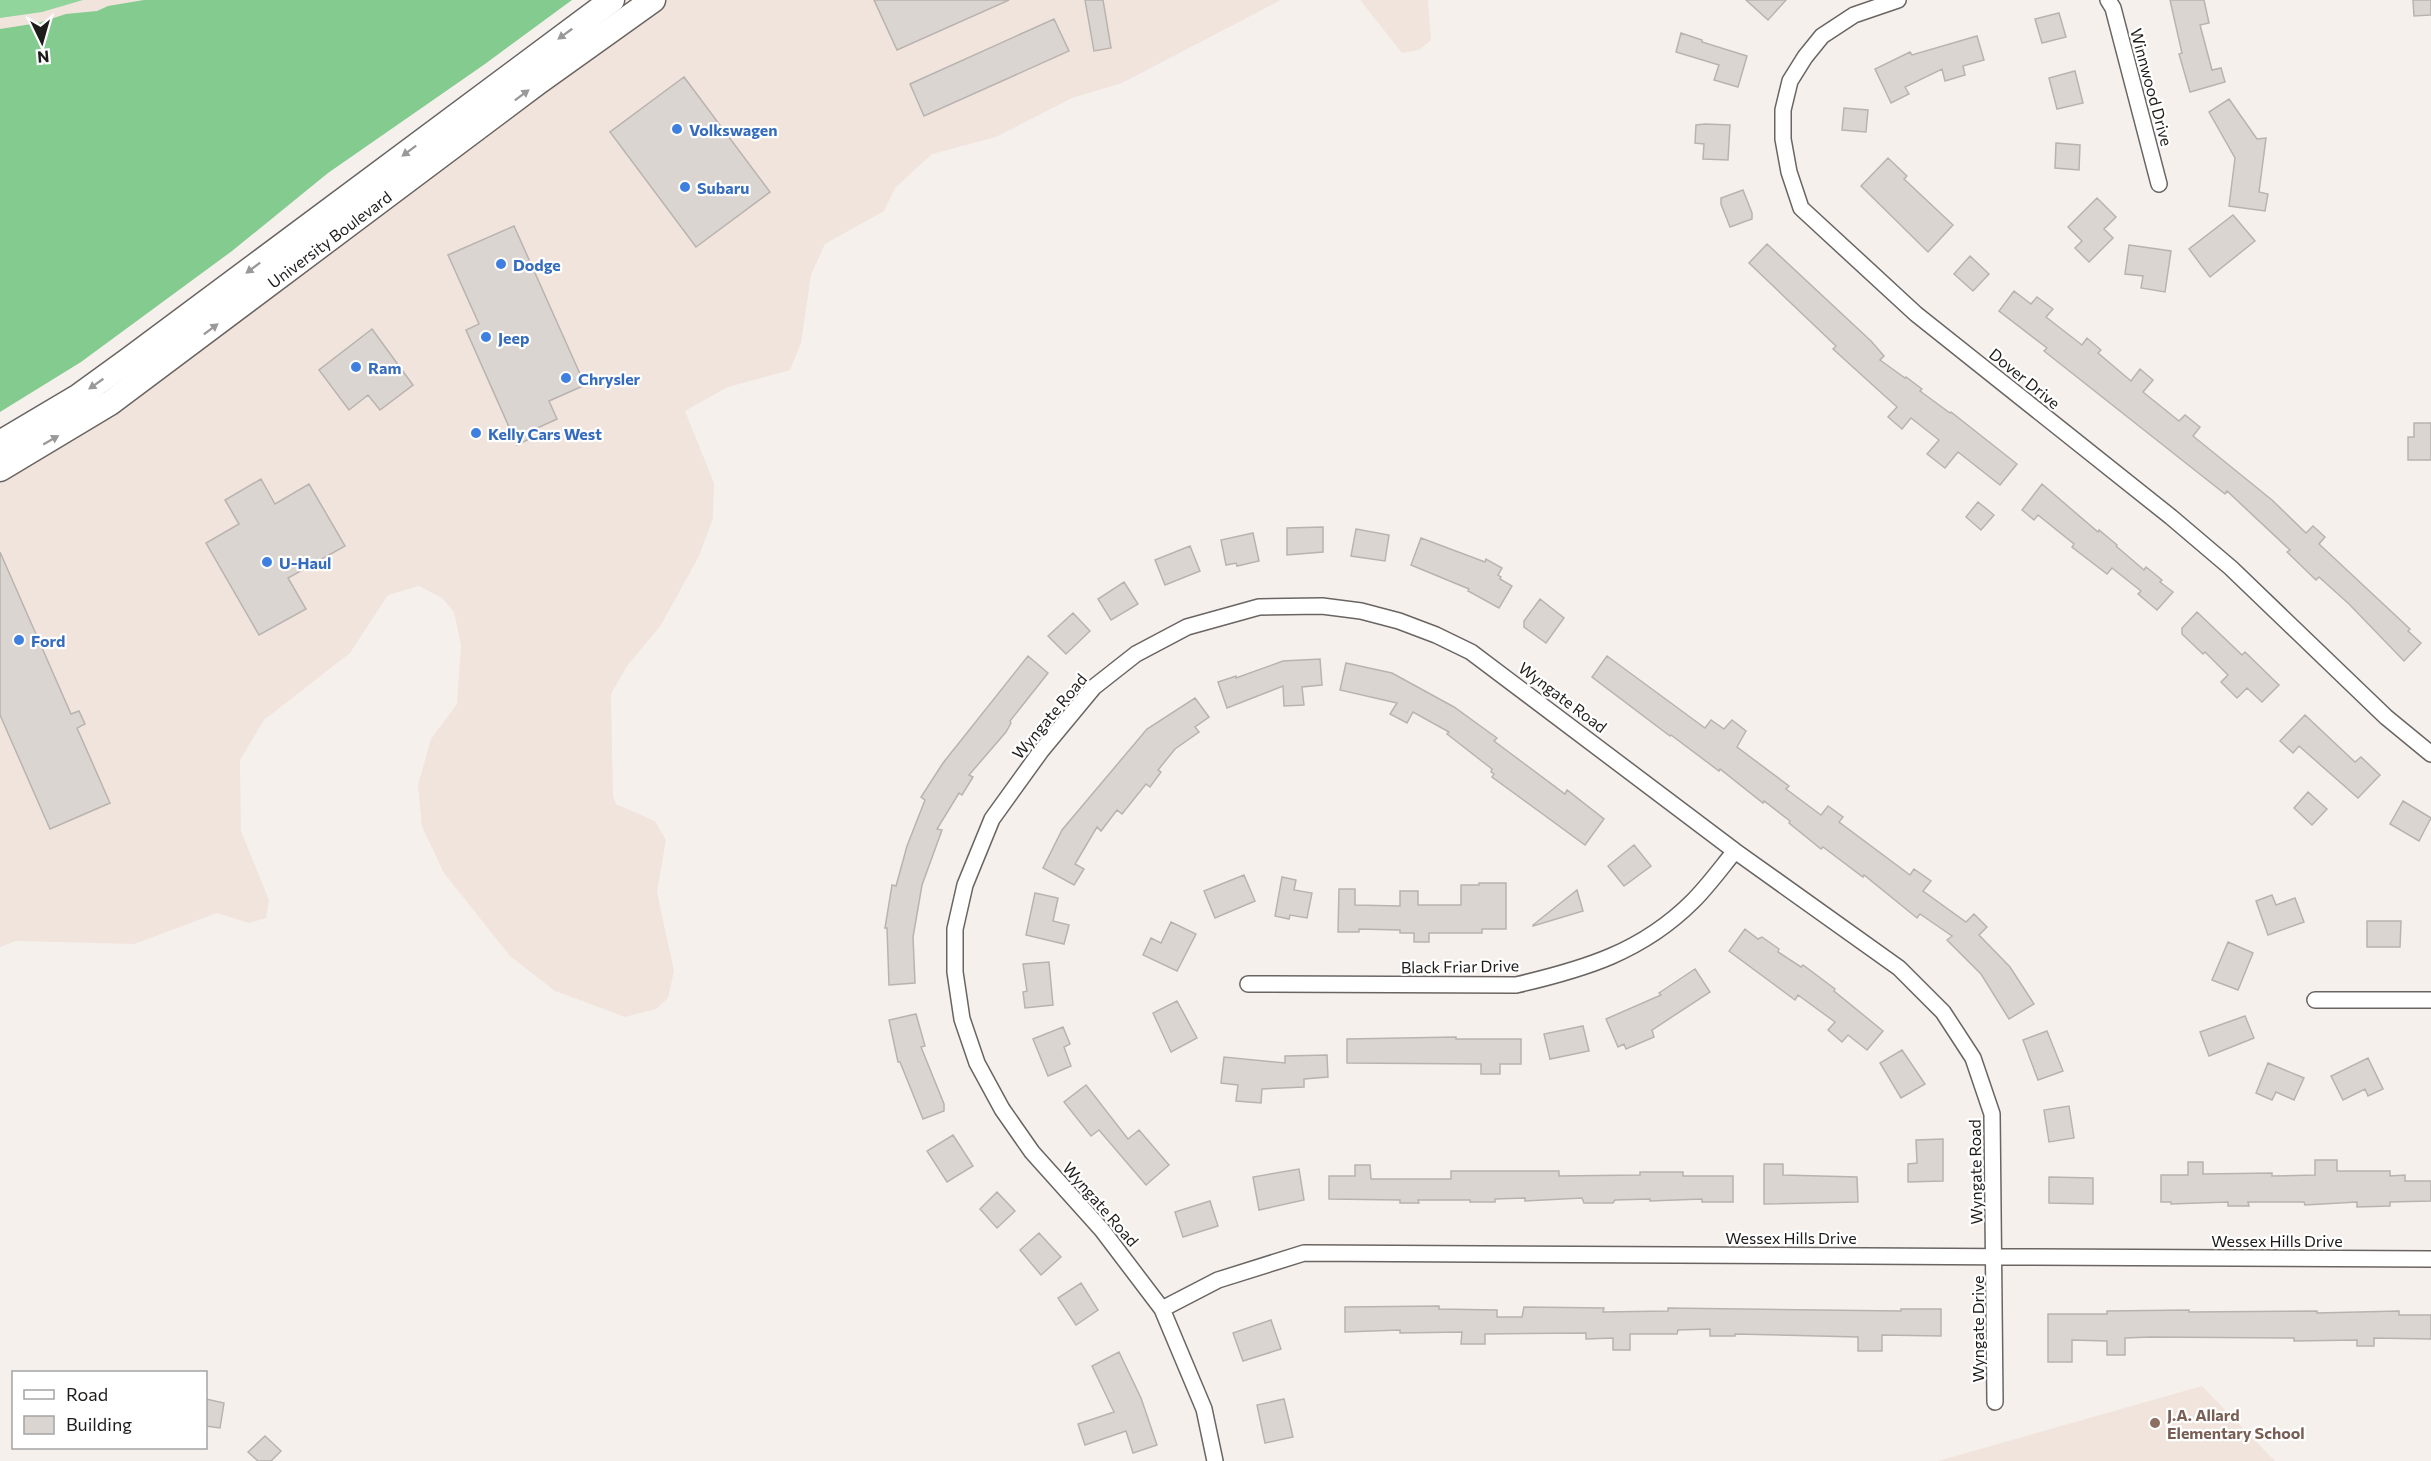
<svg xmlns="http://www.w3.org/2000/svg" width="2431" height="1461" font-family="Commissioner,sans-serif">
  <rect width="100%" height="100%" fill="#f6f0ed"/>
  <path fill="#f1e4dc" d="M0,0H202L0,53Z
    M653,0H1281L1122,83L1072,98L996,137L932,154L895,188L884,211L825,244L811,275L801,343L790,370L728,387L685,411L714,483L713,518L699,556L661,625L627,666L611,694L613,796L616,804L655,821L666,840L657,892L674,971L668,998L656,1009L625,1017L555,991L510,956L444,873L422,827L418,785L431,739L457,704L461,645L454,612L442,598L419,586L388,595L350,653L264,720L240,760L241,831L269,900L266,918L249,923L217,913L134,944L16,941L0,947V469Z
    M1360,0H1428L1431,40L1419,50L1402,53Z
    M2202,1386L2275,1461H1938Z"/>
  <path fill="#91d49c" d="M0,0H83L42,12L0,18Z"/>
  <path fill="#83cb8f" d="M144,0H572L485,64L328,173L232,251L81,362L0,412V29L38,23L66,14L97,11L108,6Z"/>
  <path fill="#dbd5d2" stroke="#b9b3b0" stroke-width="1.5" d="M874,0H1009L897,50Z
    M1085,0H1103L1111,48L1094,51Z
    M1746,0H1786L1768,20Z
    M2170,0H2204L2209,23L2200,25L2212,70L2221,68L2225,82L2190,92L2179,54L2182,53Z
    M2413,0H2431V15L2414,16Z
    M2059,13L2066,37L2042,43L2035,19Z
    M1054,19L1069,51L924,116L910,84Z
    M1681,33L1702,40V42L1747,56L1738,87L1714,80L1719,65L1676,52Z
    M1977,36L1984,60L1963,66L1965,75L1945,81L1942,69L1905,87L1909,94L1891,103L1875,69L1910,52L1912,55Z
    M2075,71L2083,103L2057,109L2049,78Z
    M684,77L770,192L696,247L610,132Z
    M2229,99L2257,139L2266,138L2259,192L2268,194L2265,211L2229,206L2235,158L2209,112Z
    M1844,108L1868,110L1866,132L1842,130Z
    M1705,124L1730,125L1728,160L1703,159L1704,144L1695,143L1696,125Z
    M2056,143L2080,145L2079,170L2055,168Z
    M1888,158L1907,176L1904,179L1953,225L1928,252L1861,186Z
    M1743,190L1752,213V219L1730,227L1721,204V198Z
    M2097,198L2116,217L2104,229L2113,238L2089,262L2075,248L2082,241L2068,227Z
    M2233,215L2255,241L2210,277L2189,249Z
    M514,226L585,385L549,401L557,419L535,429L538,435L517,445L466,330L479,324L448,255Z
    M1767,244L1871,341L1884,356L1880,360L1905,378L1906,377L1922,389L1920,391L1950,413L1951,412L2017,464L2000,485L1958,452L1945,468L1927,454L1939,440L1911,418L1902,429L1888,417L1897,407L1833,349L1836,346L1749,263Z
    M2129,245L2171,251L2165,292L2141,288L2143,276L2125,274Z
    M1970,256L1989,274L1973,291L1954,274Z
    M2014,291L2031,304L2037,297L2053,309L2046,317L2082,345L2087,338L2101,350L2098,353L2131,381L2140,369L2153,380L2143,392L2179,421L2185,415L2200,427L2193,436L2272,500L2306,533L2313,526L2325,537L2319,544L2410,629L2408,631L2421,643L2404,661L2349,604L2319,577L2316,580L2287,552L2290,550L2227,491L2225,494L2044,351L2047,348L1999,311Z
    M372,329L413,385L380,410L368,395L349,410L319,370Z
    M2414,423H2431V460H2408V437H2414Z
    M261,479L275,504L309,484L345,546L288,578L306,609L259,635L206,543L239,524L225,500Z
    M2042,484L2098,532L2099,530L2117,545L2116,546L2144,570L2146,567L2162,580L2160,582L2173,592L2157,610L2138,594L2141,591L2112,568L2107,574L2072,547L2074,544L2038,515L2034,520L2022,510Z
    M1978,502L1994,515L1981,530L1966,517Z
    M1323,527V552L1287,555V528Z
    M1356,529L1389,535L1385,561L1351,556Z
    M1253,533L1259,561L1237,566L1236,563L1226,565L1221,540Z
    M1421,538L1485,562L1486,559L1502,568L1498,575L1501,577L1500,579L1512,586L1499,608L1468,591L1469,589L1411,565Z
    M1190,546L1200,571L1165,585L1155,560Z
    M0,552L71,714L79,711L85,724L77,728L110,803L50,829L0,715Z
    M1124,582L1138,604L1111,620L1098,599Z
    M1540,599L1564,618L1546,643L1524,627V621Z
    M2197,612L2242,655L2245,652L2279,685L2262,702L2247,688L2237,698L2221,682L2228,675L2205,652L2203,654L2182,634V628Z
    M1073,613L1090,631L1066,654L1048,636Z
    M1028,656L1048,673L1010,721L1011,723L1006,732L969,775L973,777L962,795L959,793L937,829L942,830L922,885L913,937L915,983L889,985L887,928H885L892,885L896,886L907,846L925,800L921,797L943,763Z
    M1607,656L1705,728L1711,720L1724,729L1732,720L1746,731L1737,747L1789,786L1786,789L1821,815L1828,806L1843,817L1839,822L1910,875L1914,869L1931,881L1923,891L1966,922L1974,914L1987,927L1979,935L2010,967L2034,1004L2009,1019L1981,974L1947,940L1952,936L1920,914L1917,918L1864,875L1863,877L1823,847L1821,849L1789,823L1790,821L1764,801L1763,803L1720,769L1719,771L1671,735L1670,736L1592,677Z
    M1320,659L1322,685L1302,687L1304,705L1284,706L1283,686L1227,708L1218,682L1236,676V678L1283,661Z
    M1346,663L1392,673L1454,707L1497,738L1494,741L1565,794L1567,790L1604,819L1585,845L1492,777L1494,774L1491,772L1492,769L1447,734L1449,732L1413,712L1407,723L1390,714L1397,703L1340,690Z
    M1195,698L1209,717L1195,727L1199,732L1175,749L1158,770L1161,772L1150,787L1146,784L1122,814L1117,810L1101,831L1097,827L1075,864L1084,869L1074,885L1043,868L1062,830L1147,729Z
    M2305,715L2355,762L2361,757L2380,775L2358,798L2299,746L2293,753L2280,741Z
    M2308,792L2327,809L2312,825L2294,808Z
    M2403,801L2431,818L2419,841L2390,824Z
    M1634,845L1651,866L1624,886L1608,866Z
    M1244,875L1255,901L1215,918L1204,891Z
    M1282,877L1296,880L1294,890L1312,893L1307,918L1290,915L1289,919L1275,916Z
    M1479,883H1506V929H1482V933H1429V942H1414V933H1400V930L1359,929V932H1338L1339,889H1355V905L1400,906V891H1418V905H1461V885H1479Z
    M1577,890L1583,911L1533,926V925Z
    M1035,893L1058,898L1053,921L1069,925L1064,944L1026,935Z
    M2272,895L2276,905L2295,898L2304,922L2268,935L2256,901Z
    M2367,921H2401L2400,947H2367Z
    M1171,922L1196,934L1177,971L1143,955L1151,938L1161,943Z
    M1745,929L1758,939L1762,937L1779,949L1778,952L1801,967L1803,965L1835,989L1834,991L1883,1031L1867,1050L1848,1035L1842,1042L1828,1030L1835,1022L1798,995L1795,1000L1729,951Z
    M2228,942L2253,953L2238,990L2212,980Z
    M1049,962L1053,1005L1025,1008L1023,992L1027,991L1023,964Z
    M1695,969L1710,992L1652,1030L1654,1037L1626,1049L1624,1044L1618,1047L1606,1019L1661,995L1659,993Z
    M1177,1001L1197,1038L1171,1052L1153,1013Z
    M916,1014L925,1046L921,1047L944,1104V1111L923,1119L900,1062H898L889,1020Z
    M2245,1016L2254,1038L2209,1056L2200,1032Z
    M1583,1026L1589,1051L1550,1059L1544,1034Z
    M1063,1027L1070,1044L1064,1047L1071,1066L1048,1076L1033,1039Z
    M2047,1031L2063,1071L2038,1080L2023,1040Z
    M1456,1037V1039H1521V1064H1500V1074H1481V1064L1347,1063V1039Z
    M1902,1050L1925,1084L1901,1098L1880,1063Z
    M1327,1055L1328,1077L1304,1079V1087L1262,1089L1261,1103L1236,1101L1238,1085L1221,1083L1224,1057L1285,1063V1056Z
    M2368,1058L2383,1089L2368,1096L2365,1089L2343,1100L2331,1076Z
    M2268,1063L2304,1078L2294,1100L2276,1092L2272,1100L2256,1093Z
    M1086,1085L1128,1139L1139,1130L1169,1165L1146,1185L1099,1130L1091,1136L1064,1102Z
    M2069,1106L2074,1138L2049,1142L2044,1110Z
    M953,1135L973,1166L947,1182L927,1151Z
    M1943,1139V1181L1908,1182V1164L1917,1163L1916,1140Z
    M2315,1160H2337V1171H2390V1176L2405,1175V1181H2431V1201L2390,1202V1206L2357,1207V1202L2305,1205L2304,1202H2248L2249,1206H2228V1202L2171,1204V1202H2161V1175H2188V1162H2203V1174L2272,1173V1176L2315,1175Z
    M1764,1164H1783V1175L1857,1177L1858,1202L1764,1204Z
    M1355,1165H1370L1371,1179H1451V1171H1559V1176L1640,1175V1172H1683V1176H1733V1202H1702V1199L1650,1201V1199L1615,1200L1613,1203H1584L1582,1198L1525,1201V1198L1495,1199V1202H1470V1200H1418L1419,1203H1400V1200L1329,1199V1176H1355Z
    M1299,1169L1304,1200L1259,1210L1253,1177Z
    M2049,1177L2093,1178V1204L2049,1203Z
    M997,1192L1015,1211L997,1228L980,1209Z
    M1210,1201L1218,1226L1183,1237L1175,1212Z
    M1039,1233L1061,1257L1041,1275L1020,1250Z
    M1081,1283L1098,1310L1076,1325L1058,1298Z
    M1439,1306V1309L1497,1310V1317H1522L1524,1307L1604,1308L1603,1312L1668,1311V1308L1901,1311V1309H1941V1336L1882,1335V1351H1858V1337L1735,1334V1336H1710V1329L1678,1330L1677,1334H1630V1350H1613V1338L1586,1339V1333L1485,1334V1344H1461L1462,1332L1400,1333V1330L1345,1332V1307Z
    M2189,1310V1312L2317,1311V1313L2399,1311V1315H2431V1339L2374,1338V1346H2357V1340L2294,1341V1338L2150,1337L2125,1338V1355H2107V1341L2072,1340V1362H2048V1314H2107V1311Z
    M1271,1320L1281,1349L1243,1361L1233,1333Z
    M1119,1352L1141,1398L1157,1445L1133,1453L1126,1431L1085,1445L1078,1424L1114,1412L1092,1366Z
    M206,1399L224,1403L220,1428L206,1426Z
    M1284,1399L1293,1437L1265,1443L1257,1405Z
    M265,1436L281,1451L271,1461H258L248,1452Z"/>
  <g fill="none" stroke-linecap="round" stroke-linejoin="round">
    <g stroke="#6a6562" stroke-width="18">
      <path id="minor" d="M1898,0L1854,15L1822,36L1805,57L1790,81L1783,110V139L1789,172L1801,208L1916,314L2171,517L2231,568L2386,717L2431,754
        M2108,0L2113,8L2159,184
        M1248,984L1516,985C1585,969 1642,952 1693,901C1708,886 1721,868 1735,851
        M2315,1000H2431
        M1162,1309L1218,1280L1304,1253L2431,1259
        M1215,1461L1204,1409L1162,1309L1102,1230L1032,1152L1002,1109L977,1063L962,1019L955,972V929L965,885L992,819L1041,751L1094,687L1136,654L1187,627L1259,607L1322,606L1361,611L1399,621L1436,635L1471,652L1735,851L1899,968L1943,1012L1973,1058L1992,1114L1995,1402"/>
    </g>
    <g stroke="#6a6562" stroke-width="27">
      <g id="primary">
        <path d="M0,443L79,396L130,359L612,0"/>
        <path id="s1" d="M0,469L110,403L537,83L653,0"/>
      </g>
    </g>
    <use href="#minor" stroke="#fff" stroke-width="15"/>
    <use href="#primary" stroke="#fff" stroke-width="24"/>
  </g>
  <defs><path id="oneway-solid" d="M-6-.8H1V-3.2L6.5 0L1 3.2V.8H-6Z" transform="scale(1.5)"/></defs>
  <g fill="#9a9998">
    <use href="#oneway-solid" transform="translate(565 34) rotate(144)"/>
    <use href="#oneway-solid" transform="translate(522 95) rotate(-37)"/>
    <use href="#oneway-solid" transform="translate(409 151) rotate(143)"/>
    <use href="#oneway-solid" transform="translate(253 268) rotate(143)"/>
    <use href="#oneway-solid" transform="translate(211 329) rotate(-37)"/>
    <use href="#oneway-solid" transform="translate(96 384) rotate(145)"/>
    <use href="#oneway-solid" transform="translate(51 440) rotate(-30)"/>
  </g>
  <g fill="#3f7fe0" stroke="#fff" stroke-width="2">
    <circle cx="677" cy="129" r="6"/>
    <circle cx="685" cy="187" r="6"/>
    <circle cx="501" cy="264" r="6"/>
    <circle cx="486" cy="337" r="6"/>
    <circle cx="356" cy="367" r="6"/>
    <circle cx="566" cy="378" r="6"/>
    <circle cx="476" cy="433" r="6"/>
    <circle cx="267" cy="562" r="6"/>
    <circle cx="19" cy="640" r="6"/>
  </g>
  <circle fill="#8d6e63" stroke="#fff" stroke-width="2" cx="2155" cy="1423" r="6"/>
  <g text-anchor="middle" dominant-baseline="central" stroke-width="4.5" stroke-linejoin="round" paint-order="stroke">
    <g font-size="16" fill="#1e1c1b" stroke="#fff">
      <text transform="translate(2152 87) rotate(75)">Winnwood Drive</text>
      <text stroke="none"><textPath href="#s1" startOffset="402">University Boulevard</textPath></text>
      <text transform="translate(2025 378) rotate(39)">Dover Drive</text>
      <text transform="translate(1563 697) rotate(37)">Wyngate Road</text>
      <text transform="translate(1049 716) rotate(-50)">Wyngate Road</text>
      <text transform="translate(1460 966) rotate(-1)">Black Friar Drive</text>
      <text transform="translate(1975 1172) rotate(-91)">Wyngate Road</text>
      <text transform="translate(1101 1204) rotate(49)">Wyngate Road</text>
      <text x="1791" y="1237">Wessex Hills Drive</text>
      <text x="2277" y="1240">Wessex Hills Drive</text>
      <text transform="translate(1977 1329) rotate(-90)">Wyngate Drive</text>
    </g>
    <g font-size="16" font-weight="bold" fill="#366cbe" stroke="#fff" text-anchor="start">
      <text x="689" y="129">Volkswagen</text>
      <text x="697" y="187">Subaru</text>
      <text x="513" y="264">Dodge</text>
      <text x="498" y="337">Jeep</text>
      <text x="368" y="367">Ram</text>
      <text x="578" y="378">Chrysler</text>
      <text x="488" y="433">Kelly Cars West</text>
      <text x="279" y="562">U-Haul</text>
      <text x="31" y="640">Ford</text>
    </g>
    <g font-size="16" font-weight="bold" fill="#785e54" stroke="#fff" text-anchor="start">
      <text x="2167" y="1414">J.A. Allard<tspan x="2167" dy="18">Elementary School</tspan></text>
    </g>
  </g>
  <rect x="12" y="1371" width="195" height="78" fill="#ffffff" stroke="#a5a4a4" stroke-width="1.5"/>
  <rect x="24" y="1390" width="30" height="9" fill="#ffffff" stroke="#a5a4a4" stroke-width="1.5"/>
  <text x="66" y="1401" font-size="18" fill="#1e1c1b">Road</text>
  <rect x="24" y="1416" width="30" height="18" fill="#dbd5d2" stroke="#a5a4a4" stroke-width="1.5"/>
  <text x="66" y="1431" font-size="18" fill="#1e1c1b">Building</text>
  <g transform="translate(42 42) rotate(175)" stroke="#ffffff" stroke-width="4.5" paint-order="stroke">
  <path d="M0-4.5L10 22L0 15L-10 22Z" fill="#1e1c1b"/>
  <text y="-9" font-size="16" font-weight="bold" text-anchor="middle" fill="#1e1c1b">N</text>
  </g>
</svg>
